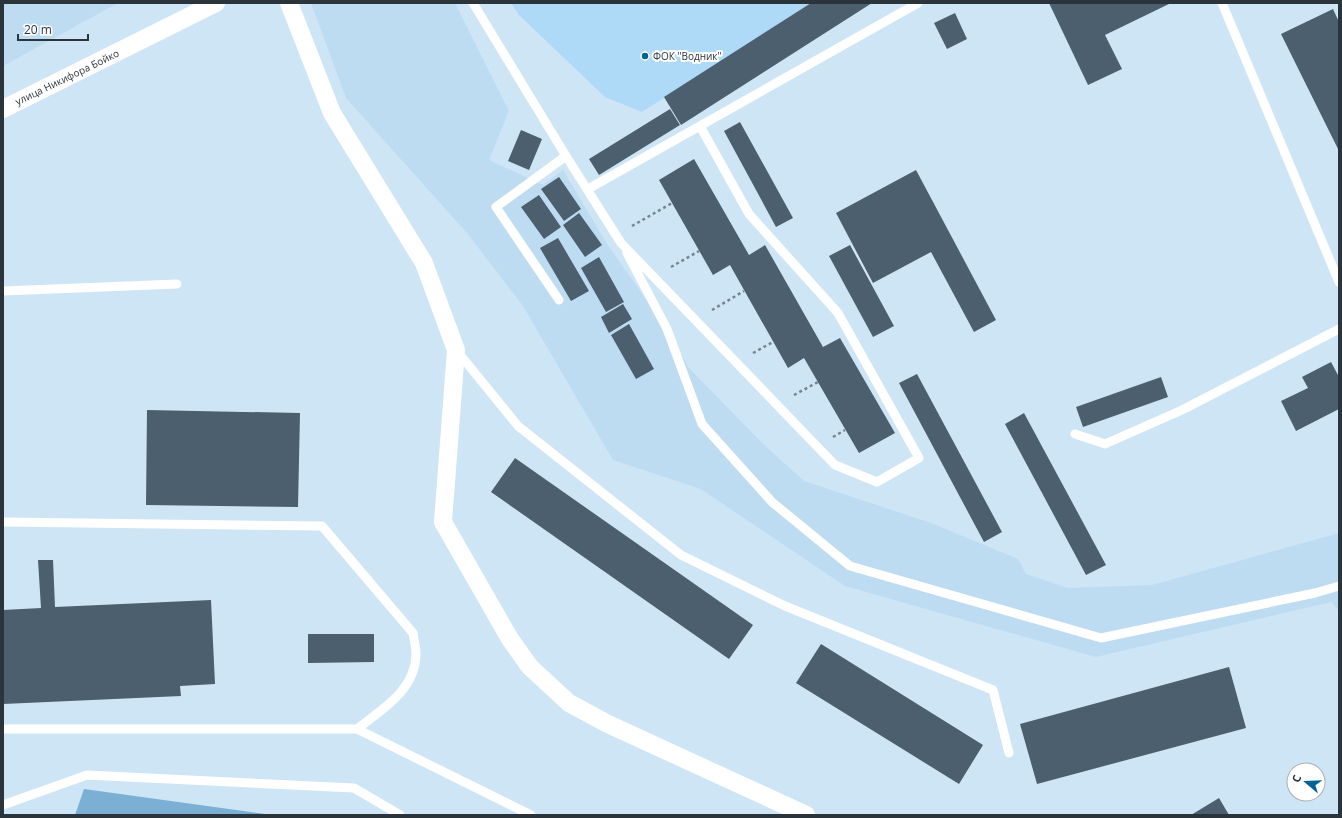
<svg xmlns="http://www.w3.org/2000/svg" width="1342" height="818" font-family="'Open Sans',sans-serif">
  <rect width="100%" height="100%" fill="#cee5f6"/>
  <path fill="#bddbf1" d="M3,3H118L3,66Z
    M311,3H455L509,111L489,160L543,185L563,170L607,244L667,329L689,368L762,443L804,481L931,523L1018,559L1026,574L1068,588L1152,585L1339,533V611L1331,602L1096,657L845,586L701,489L613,460L523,306L467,233L346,98Z"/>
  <path fill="#aed9f7" d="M511,3H811L642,112L605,97L519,15Z"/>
  <path fill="#7bb0d4" d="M84,789L273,815H75Z"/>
  <path fill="#4b5f6e" d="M811,3H872L681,125L664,97Z
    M1049,3H1171L1105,35L1122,69L1088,85Z
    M1333,9L1339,22V151L1281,34Z
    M955,13L967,39L947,49L934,23Z
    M670,109L680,125L599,175L589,159Z
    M740,122L793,218L776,227L724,131Z
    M521,130L542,139L529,170L508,161Z
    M694,159L749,255L765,245L823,347L840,338L895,433L859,453L804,358L788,368L730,265L713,275L659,180Z
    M916,170L996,320L974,332L931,252L873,283L836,213Z
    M559,177L581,209L564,221L541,189Z
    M539,195L561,227L544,239L521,207Z
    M579,213L602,245L585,257L563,225Z
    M558,238L589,291L571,301L540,248Z
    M850,245L894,326L873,337L829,256Z
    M599,257L624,302L606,312L581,268Z
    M623,304L632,319L609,333L601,317Z
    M629,324L654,369L636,379L611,335Z
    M1331,362L1339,377V409L1296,431L1281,401L1308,388L1302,377Z
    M917,374L1002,532L984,542L899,383Z
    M1161,377L1168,397L1083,427L1076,407Z
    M147,410L300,413L298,507L146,505Z
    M1024,413L1106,565L1086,575L1005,424Z
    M515,458L753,625L729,659L491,492Z
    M38,560H53L55,607L211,600L215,684L180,686L181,696L3,704V610L41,608Z
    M308,634H374V662L308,663Z
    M821,644L983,745L959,784L796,683Z
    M1229,667L1246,728L1037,784L1020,724Z
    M1219,798L1229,815H1191Z"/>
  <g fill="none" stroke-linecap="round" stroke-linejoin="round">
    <path stroke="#758590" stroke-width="2.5" stroke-dasharray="3 3" stroke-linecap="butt" d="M632,226L672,203
      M671,267L699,251
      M712,310L744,291
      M753,353L773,342
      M794,395L818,382
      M833,437L845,430"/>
    <path stroke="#fff" stroke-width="9" d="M473,3L566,156L621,243L835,465L877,482L919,458L838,313L749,214L700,126
      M1222,3L1339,282
      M588,189L918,3
      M627,253L667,329L702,424L772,502L850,566L1101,638L1315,593L1339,586
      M3,291L177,284
      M559,300L496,207L566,156
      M457,351L518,426L681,555L785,606L993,690L1009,753
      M1075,434L1105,444L1182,410L1339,329
      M3,522L322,526L413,633C414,640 416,647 416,654C416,690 381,710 357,729
      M3,729H357L531,815
      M3,805L87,775L354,788L400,815"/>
    <path stroke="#fff" stroke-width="18" d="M289,3L332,113L424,263L456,350L443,522L510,639L530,667L569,703L608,724L806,815
      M3,109L216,3"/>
  </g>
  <circle fill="#006393" stroke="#fff" stroke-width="1.5" cx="645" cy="56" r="4"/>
  <g text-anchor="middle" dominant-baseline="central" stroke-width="4" stroke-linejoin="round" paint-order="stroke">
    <g font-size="10" fill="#2b343a" stroke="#fff" text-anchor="start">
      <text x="653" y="56">ФОК "Водник"</text>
    </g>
    <g font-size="10" fill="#2b343a" stroke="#fff">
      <text transform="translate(67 77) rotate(-26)">улица Никифора Бойко</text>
    </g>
  </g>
  <rect width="1342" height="818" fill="none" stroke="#2b343a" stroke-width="8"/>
  <g transform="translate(1306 782) rotate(289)"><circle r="19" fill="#ffffff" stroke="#aaaeb0"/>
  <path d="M0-3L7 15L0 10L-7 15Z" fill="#006393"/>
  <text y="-6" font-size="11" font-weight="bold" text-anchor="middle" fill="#2b343a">С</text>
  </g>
  <path d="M18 34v6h70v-6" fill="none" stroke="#2b343a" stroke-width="2"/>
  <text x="24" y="34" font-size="12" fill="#2b343a" stroke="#ffffff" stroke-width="3" paint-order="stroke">20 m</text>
</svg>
